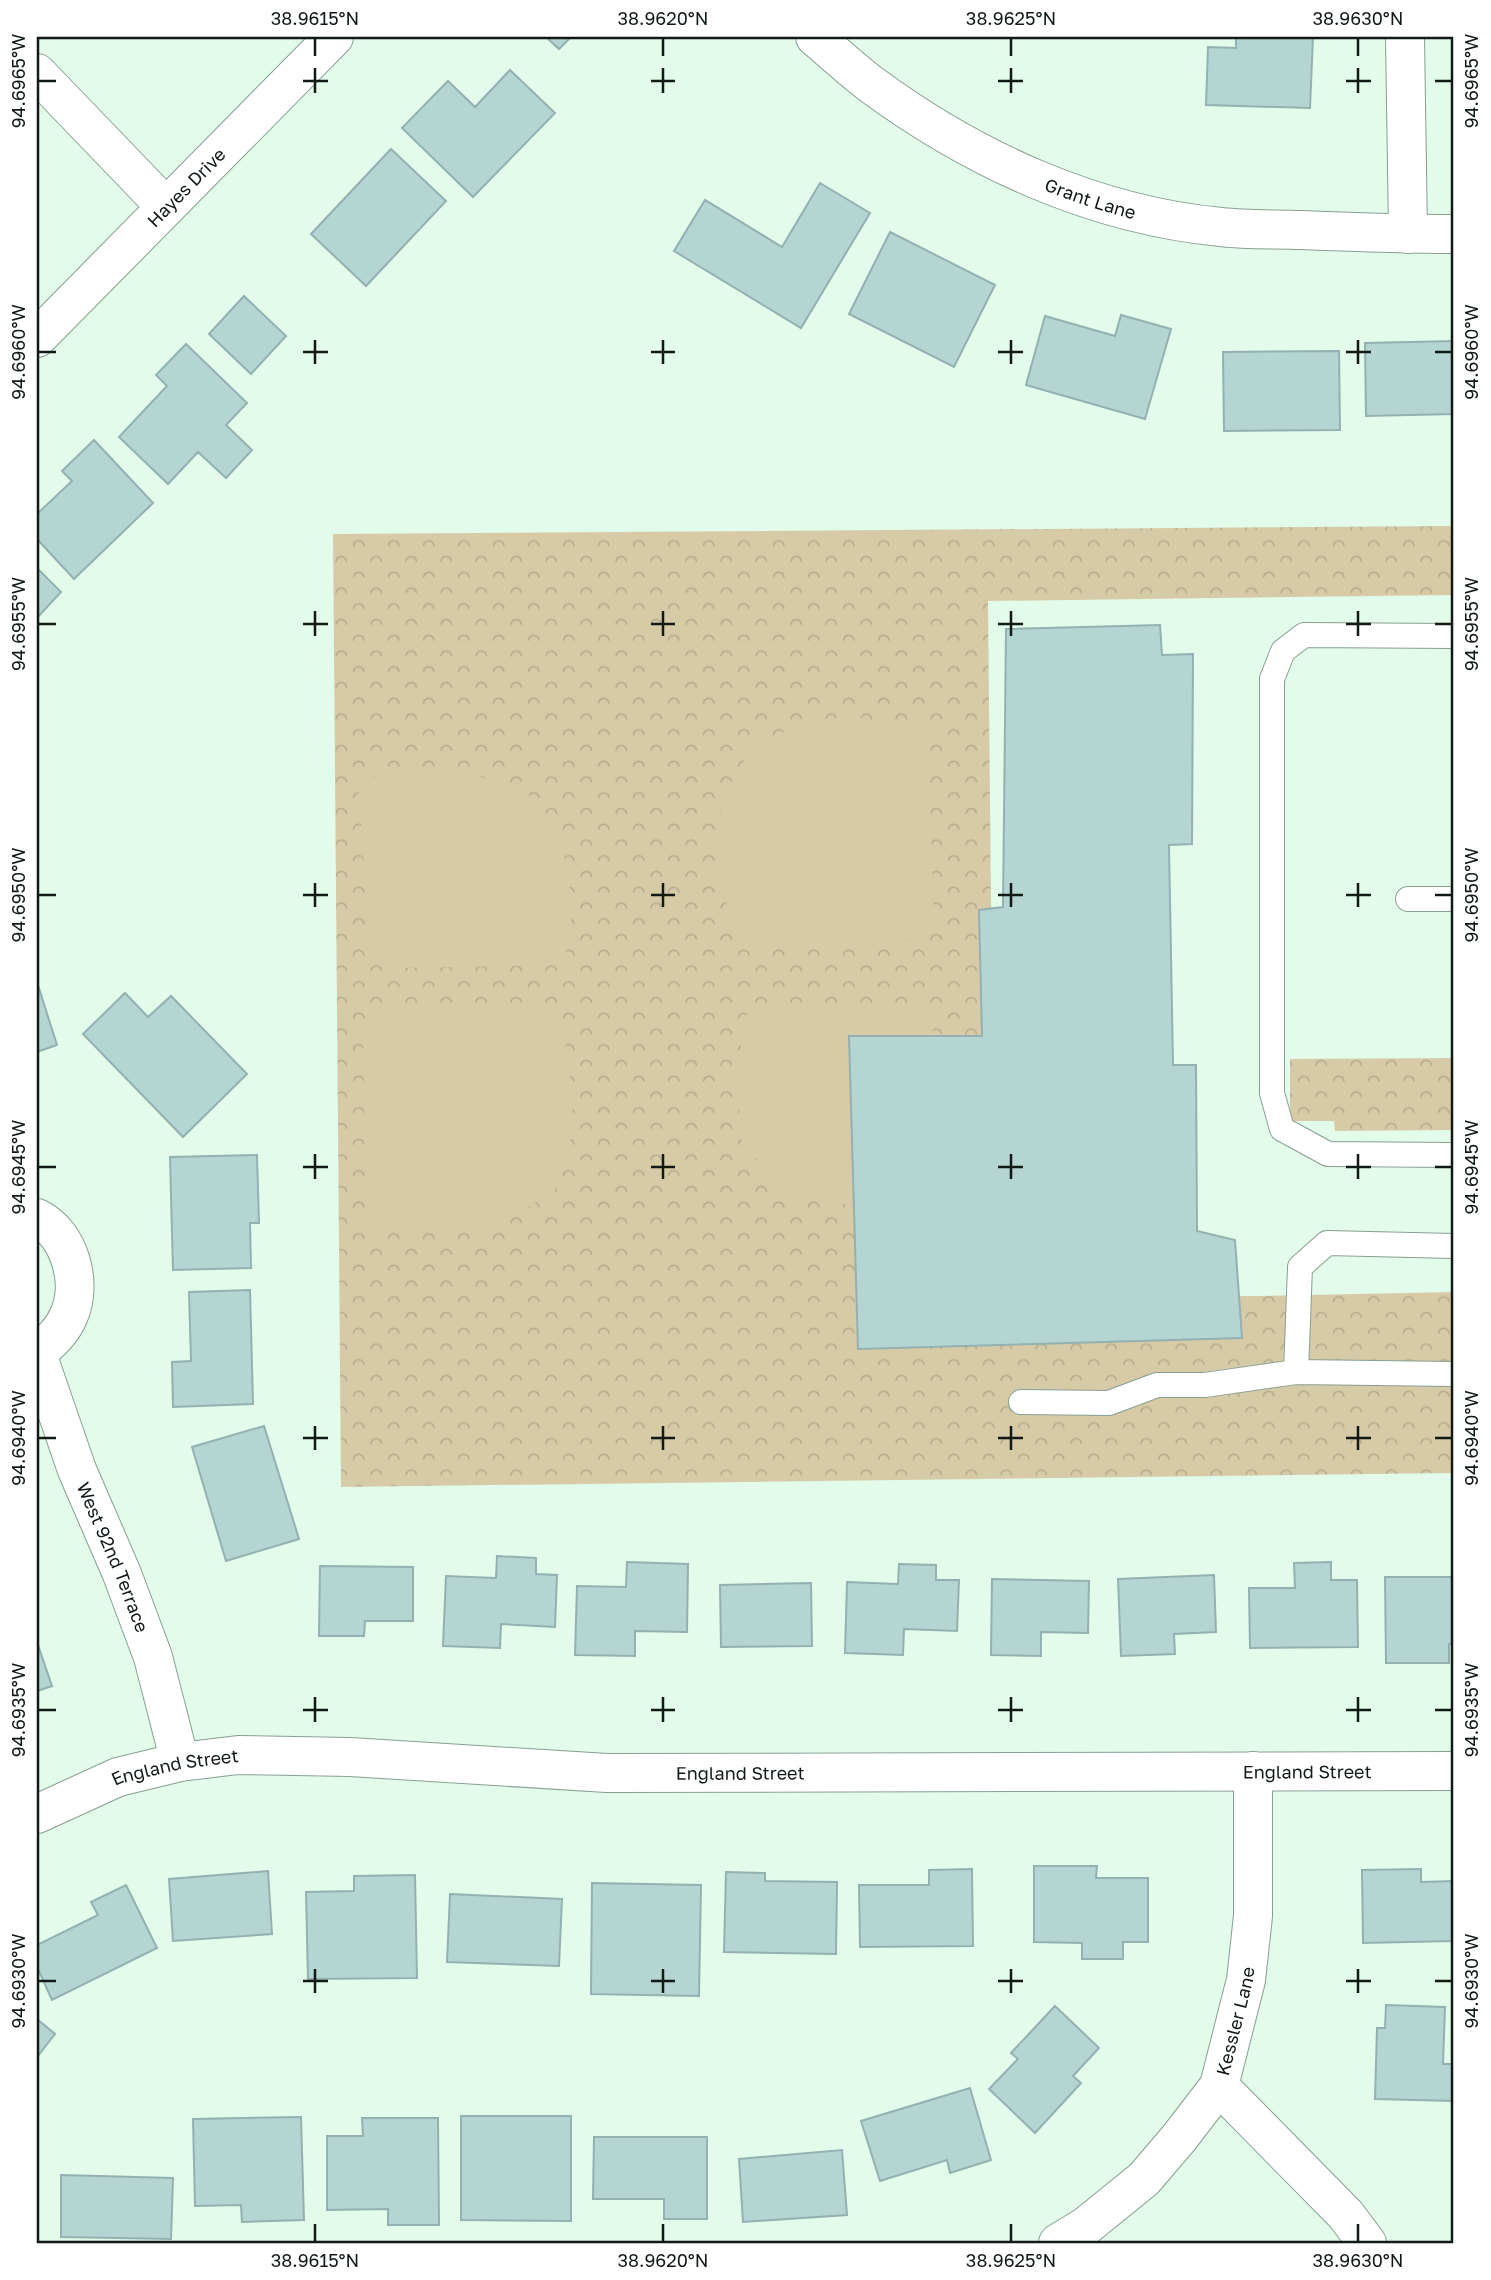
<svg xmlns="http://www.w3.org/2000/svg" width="1491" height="2280" font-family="'Golos Text',sans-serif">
  <defs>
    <pattern id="park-crowns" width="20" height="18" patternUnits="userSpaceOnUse" patternTransform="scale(1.75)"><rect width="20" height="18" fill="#d7cba7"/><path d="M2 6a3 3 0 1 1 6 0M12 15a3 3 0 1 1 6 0" fill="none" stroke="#b8ae8f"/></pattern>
  </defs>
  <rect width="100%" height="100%" fill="#e2fbeb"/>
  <path fill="url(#park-crowns)" d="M1454,526V595L988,601L995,1296H1263L1454,1292V1473L341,1487L333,534Z
    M1454,1058V1130L1335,1131L1334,1121H1290V1059Z"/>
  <path fill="#d7cba7" d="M858,717L928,731L934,922L915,939L737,941L719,876L721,800L751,749L806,720Z
    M409,768L466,772L527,792L562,844L573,910L564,965L386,968L370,951L358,781Z
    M919,1002L933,1017L931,1194L864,1207L791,1195L742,1144L736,1070L749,1006Z
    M554,1006L568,1056L574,1125L555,1191L497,1225L428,1233L366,1225L363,1032L385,1010Z"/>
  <path fill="#b5d5d3" stroke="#92b1b0" stroke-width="2" d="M546,37H571L559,49Z
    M1236,37H1313L1310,108L1206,105L1208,47L1236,48Z
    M510,70L555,113L473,197L402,128L448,81L475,107Z
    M391,149L446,201L366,286L311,234Z
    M820,183L870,213L801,328L674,251L705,200L782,247Z
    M890,232L995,285L954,367L849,314Z
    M244,296L286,336L251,374L209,334Z
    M1121,315L1171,329L1145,419L1026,385L1045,316L1115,336Z
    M1454,341V414L1366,416L1365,343Z
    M186,344L247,403L226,425L252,450L226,478L198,452L168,484L119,437L167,386L156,375Z
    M1339,351L1340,430L1224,431L1223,352Z
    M94,440L153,503L74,579L37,539V514L72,481L62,471Z
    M37,568L61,592L37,618Z
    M1160,625L1162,655L1193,654L1192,844L1169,845L1173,1065H1196L1197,1231L1235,1240L1242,1338L858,1349L849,1036H982L979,910L1003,907L1006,629Z
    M37,982L57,1045L37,1052Z
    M125,993L148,1017L171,996L247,1074L183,1137L83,1034Z
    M257,1155L259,1223H250L251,1268L173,1270L170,1157Z
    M250,1290L253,1404L173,1407L172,1362L191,1361L189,1292Z
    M264,1426L299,1539L226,1561L192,1447Z
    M497,1556L536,1558V1574L557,1575L555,1627L501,1624L500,1648L443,1646L446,1576L496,1578Z
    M627,1562L688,1564L687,1632L635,1631V1656L575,1655L577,1586L626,1587Z
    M1331,1562V1580H1357L1358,1647L1250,1648L1249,1588H1295L1294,1563Z
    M899,1564L936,1565V1580H959L957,1631L904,1629L903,1655L845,1653L847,1582L898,1584Z
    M320,1566L413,1567V1621H365L364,1636H319Z
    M1214,1575L1216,1632L1174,1634L1175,1654L1121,1656L1118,1579Z
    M1385,1577H1454V1644H1449V1663H1386Z
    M992,1579L1089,1581L1088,1633L1041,1632V1656L991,1655Z
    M811,1583L812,1646L721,1647L720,1585Z
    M37,1642L52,1686L37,1691Z
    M1034,1866H1097L1096,1878H1148V1942H1123V1959H1082V1943L1034,1942Z
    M972,1869L973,1946L860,1947L859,1885H929V1870Z
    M1421,1869V1882L1454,1881V1941L1363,1943L1362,1870Z
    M268,1871L272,1934L173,1941L169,1879Z
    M726,1872L765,1873V1881L837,1882L836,1954L724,1952Z
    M415,1875L417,1978L308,1979L306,1892L354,1891V1876Z
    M592,1883L701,1885L699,1996L591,1994Z
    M126,1885L157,1948L52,2000L37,1967V1945L98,1915L91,1902Z
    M450,1894L562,1899L559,1966L447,1962Z
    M1386,2005L1445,2007L1443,2064H1454V2101L1375,2099L1377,2028H1385Z
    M1055,2006L1099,2048L1073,2076L1081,2083L1035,2133L989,2089L1018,2059L1011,2053Z
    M37,2019L55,2034L37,2057Z
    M970,2088L991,2160L950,2173L947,2160L880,2181L861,2121Z
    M461,2116H571V2221L461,2220Z
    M301,2117L304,2220L242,2222L241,2205L195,2206L193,2119Z
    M362,2118H438L439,2225H388V2209L327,2210V2136H363Z
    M594,2137H707V2219H664V2199H593Z
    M842,2150L847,2215L743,2222L739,2159Z
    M61,2175L173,2178L171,2239L61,2237Z"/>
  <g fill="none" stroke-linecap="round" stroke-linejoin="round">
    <g stroke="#879f90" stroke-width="26">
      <path id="lane" d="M1454,636L1304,635L1283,651L1272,679V1093L1282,1129L1328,1154L1454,1155
        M1408,899H1454
        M1454,1246L1327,1243L1300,1267L1296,1372L1454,1374
        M1021,1402L1109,1403L1157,1385H1205L1296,1372"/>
    </g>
    <g stroke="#879f90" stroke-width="40">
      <g id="street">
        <path id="s1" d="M815,37C834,53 852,70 872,85C974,160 1094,215 1221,227C1247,230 1274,229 1301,230C1352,232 1403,234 1454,234"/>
        <path d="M1405,37L1408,234"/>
        <path d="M37,73L165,206"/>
        <path d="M37,1218C70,1234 83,1283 69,1315C62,1332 50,1342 37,1353"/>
        <path id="s2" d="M37,1354L77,1470L122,1574L153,1657L180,1762"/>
        <path id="s3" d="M37,1814L118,1777L180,1762L238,1755L350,1757L607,1773L1454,1771"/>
        <path d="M1219,2086L1346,2215L1367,2243"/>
        <path id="s4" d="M1058,2243L1086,2226L1144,2179L1179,2138L1219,2086L1246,1980L1253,1916V1771"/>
      </g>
    </g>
    <g stroke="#879f90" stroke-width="40">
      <g id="secondary">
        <path id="s5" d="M37,338L334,37"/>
      </g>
    </g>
    <use href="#lane" stroke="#fff" stroke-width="24"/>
    <use href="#street" stroke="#fff" stroke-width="38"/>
    <use href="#secondary" stroke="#fff" stroke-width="38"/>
  </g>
  <path fill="none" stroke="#111a15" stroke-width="2.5" d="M315,38V56M663,38V56M1011,38V56M1358,38V56M315,68V93M663,68V93M1011,68V93M1358,68V93M38,81H56M303,81H328M651,81H675M998,81H1023M1346,81H1371M1435,81H1452M315,340V364M663,340V364M1011,340V364M1358,340V364M38,352H56M303,352H328M651,352H675M998,352H1023M1346,352H1371M1435,352H1452M315,611V636M663,611V636M1011,611V636M1358,611V636M38,624H56M303,624H328M651,624H675M998,624H1023M1346,624H1371M1435,624H1452M315,883V907M663,883V907M1011,883V907M1358,883V907M38,895H56M303,895H328M651,895H675M998,895H1023M1346,895H1371M1435,895H1452M315,1154V1179M663,1154V1179M1011,1154V1179M1358,1154V1179M38,1167H56M303,1167H328M651,1167H675M998,1167H1023M1346,1167H1371M1435,1167H1452M315,1426V1450M663,1426V1450M1011,1426V1450M1358,1426V1450M38,1438H56M303,1438H328M651,1438H675M998,1438H1023M1346,1438H1371M1435,1438H1452M315,1697V1722M663,1697V1722M1011,1697V1722M1358,1697V1722M38,1710H56M303,1710H328M651,1710H675M998,1710H1023M1346,1710H1371M1435,1710H1452M315,1969V1993M663,1969V1993M1011,1969V1993M1358,1969V1993M38,1981H56M303,1981H328M651,1981H675M998,1981H1023M1346,1981H1371M1435,1981H1452M315,2224V2242M663,2224V2242M1011,2224V2242M1358,2224V2242"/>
  <g text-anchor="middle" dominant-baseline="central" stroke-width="7" stroke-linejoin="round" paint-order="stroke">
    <g font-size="18" fill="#111a15" stroke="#fff">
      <text stroke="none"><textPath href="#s5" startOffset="212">Hayes Drive</textPath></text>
      <text stroke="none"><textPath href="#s1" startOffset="322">Grant Lane</textPath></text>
      <text stroke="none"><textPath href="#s2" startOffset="217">West 92nd Terrace</textPath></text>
      <text stroke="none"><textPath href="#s3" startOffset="147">England Street</textPath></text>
      <text stroke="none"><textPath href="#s3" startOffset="1281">England Street</textPath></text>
      <text stroke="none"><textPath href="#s3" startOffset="714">England Street</textPath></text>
      <text stroke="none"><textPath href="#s4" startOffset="294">Kessler Lane</textPath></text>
    </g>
  </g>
  <rect width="1491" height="2280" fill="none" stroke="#ffffff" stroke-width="77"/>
  <rect x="38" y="38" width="1414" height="2204" fill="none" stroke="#111a15" stroke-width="2.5"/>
  <g font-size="18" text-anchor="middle" fill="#111a15">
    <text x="315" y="25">38.9615°N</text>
    <text x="663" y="25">38.9620°N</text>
    <text x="1011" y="25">38.9625°N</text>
    <text x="1358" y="25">38.9630°N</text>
    <text transform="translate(1472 81) rotate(-90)" y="6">94.6965°W</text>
    <text transform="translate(19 81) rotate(-90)" y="6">94.6965°W</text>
    <text transform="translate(1472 352) rotate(-90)" y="6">94.6960°W</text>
    <text transform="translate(19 352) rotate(-90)" y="6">94.6960°W</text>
    <text transform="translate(1472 624) rotate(-90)" y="6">94.6955°W</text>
    <text transform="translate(19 624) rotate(-90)" y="6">94.6955°W</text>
    <text transform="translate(1472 895) rotate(-90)" y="6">94.6950°W</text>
    <text transform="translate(19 895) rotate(-90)" y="6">94.6950°W</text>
    <text transform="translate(1472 1167) rotate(-90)" y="6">94.6945°W</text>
    <text transform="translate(19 1167) rotate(-90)" y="6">94.6945°W</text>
    <text transform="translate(1472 1438) rotate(-90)" y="6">94.6940°W</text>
    <text transform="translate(19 1438) rotate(-90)" y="6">94.6940°W</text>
    <text transform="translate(1472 1710) rotate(-90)" y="6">94.6935°W</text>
    <text transform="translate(19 1710) rotate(-90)" y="6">94.6935°W</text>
    <text transform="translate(19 1981) rotate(-90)" y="6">94.6930°W</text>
    <text transform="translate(1472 1981) rotate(-90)" y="6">94.6930°W</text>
    <text x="315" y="2267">38.9615°N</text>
    <text x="663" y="2267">38.9620°N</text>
    <text x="1011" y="2267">38.9625°N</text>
    <text x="1358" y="2267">38.9630°N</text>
  </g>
</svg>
